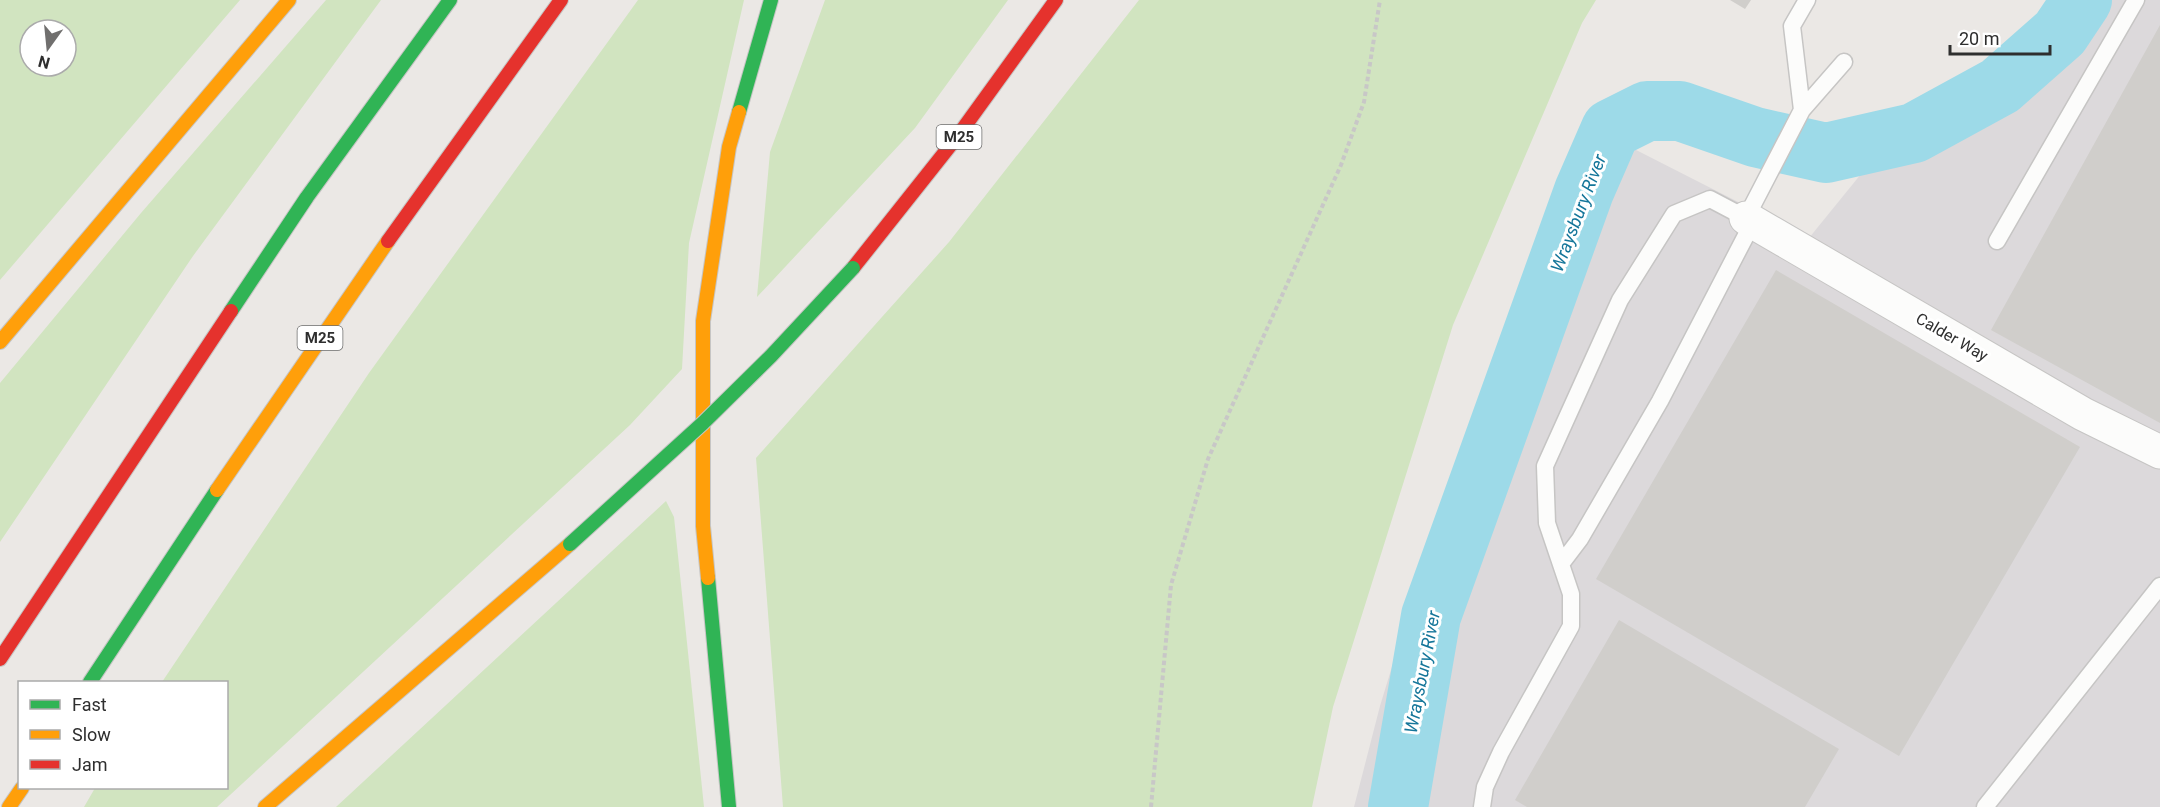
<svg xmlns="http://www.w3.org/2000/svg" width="2160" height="807" font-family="Roboto,sans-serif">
  <rect width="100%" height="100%" fill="#ebe8e5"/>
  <path fill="#dcd9db" d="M2054,0H2160V807H1354L1380,706L1442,503L1517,302L1587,125L1809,238L1900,126L1951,100L2009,63L2035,34Z"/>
  <path fill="#d1e4c0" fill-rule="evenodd" d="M0,0H240L0,280ZM30,30H66V66H30Z
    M326,0H381L193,256L0,542V383L141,213Z
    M638,0H744L689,243L682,369L630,425L217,807H84L95,788H226V682H162L369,373Z
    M825,0H1008L915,128L757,297L770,152Z
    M1139,0H1596L1582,23L1453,325L1333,707L1312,807H783L756,458L949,242Z
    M666,501L674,517L704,807H336Z"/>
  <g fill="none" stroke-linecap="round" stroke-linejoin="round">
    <path stroke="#9ddae8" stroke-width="60" d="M1398,807L1431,616L1584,191L1611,129L1647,111H1680L1755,137L1826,153L1914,133L2000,86L2060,33L2082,0"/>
  </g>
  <path fill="#d0cecb" d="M1730,0H1751L1745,9Z
    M2160,25V423L1991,330Z
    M1776,270L2080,447L1899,756L1596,579Z
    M1619,620L1839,749L1805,807H1527L1515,800Z"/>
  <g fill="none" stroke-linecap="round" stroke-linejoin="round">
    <g stroke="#c6c5c4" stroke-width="19">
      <path id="lane" d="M1802,110L1792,26L1807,0
        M1997,241L2136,0
        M1561,564L1580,539L1660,401L1753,222
        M1482,807L1485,787L1501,752L1571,626V594L1547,523L1545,466L1620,300L1674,214L1710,199L1746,218L1802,110L1844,62
        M1985,807L2160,586"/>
    </g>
    <g stroke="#c6c5c4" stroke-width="35">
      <path id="street" d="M1746,218L2083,414L2160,452"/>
    </g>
    <g stroke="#c6c5c4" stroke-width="16">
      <path id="fast" d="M739,112L771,0
        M231,311L307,197L450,0
        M708,578L729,807
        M90,682L217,490"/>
    </g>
    <g stroke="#c6c5c4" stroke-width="16">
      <path id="slow" d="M0,342L289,0
        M217,490L388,241
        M708,578L703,526V321L729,147L739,112
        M9,807L22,788
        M265,807L570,544"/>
    </g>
    <g stroke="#c6c5c4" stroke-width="16">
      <path id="jam" d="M388,241L561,0
        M853,268L957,137L1056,0
        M0,659L231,311"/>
    </g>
    <path stroke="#c8c7c7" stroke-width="4" stroke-dasharray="4.5 3" stroke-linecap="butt" d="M1151,807L1171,585L1208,459L1341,165L1364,102L1380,0"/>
    <use href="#lane" stroke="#fcfcfb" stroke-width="16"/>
    <use href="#street" stroke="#fcfcfb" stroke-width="33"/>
    <use href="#fast" stroke="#30b455" stroke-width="14"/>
    <use href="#slow" stroke="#ff9f0a" stroke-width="14"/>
    <use href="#jam" stroke="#e5322d" stroke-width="14"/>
    <g stroke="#c6c5c4" stroke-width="16" stroke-linecap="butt">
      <path id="fast-bridge" d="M570,544L703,423L771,356L853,268"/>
    </g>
    <use href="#fast-bridge" stroke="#30b455" stroke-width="14"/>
  </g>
  <g text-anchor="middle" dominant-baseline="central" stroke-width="6" stroke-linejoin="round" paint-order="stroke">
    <g fill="#fff" stroke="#6d6d6d" stroke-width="1.5">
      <rect x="936.5" y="125" width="45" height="24" rx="4.5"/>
      <rect x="297.5" y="326" width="45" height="24" rx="4.5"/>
    </g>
    <g font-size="15" font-weight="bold" fill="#2e2e2e">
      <text x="959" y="137">M25</text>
      <text x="320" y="338">M25</text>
    </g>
    <g font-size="16" fill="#2e2e2e" stroke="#fff">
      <text transform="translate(1952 337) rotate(30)">Calder Way</text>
    </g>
    <g font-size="18" font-style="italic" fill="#15769a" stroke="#fff">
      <text transform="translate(1578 213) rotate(-69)">Wraysbury River</text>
      <text transform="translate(1422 672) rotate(-79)">Wraysbury River</text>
    </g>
  </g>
  <rect x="18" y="681" width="210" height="108" fill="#ffffff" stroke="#ababab" stroke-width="1.5"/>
  <rect x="30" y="700" width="30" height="9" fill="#30b455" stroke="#ababab" stroke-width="1.5"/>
  <text x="72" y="711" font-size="18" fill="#2e2e2e">Fast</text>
  <rect x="30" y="730" width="30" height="9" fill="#ff9f0a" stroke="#ababab" stroke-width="1.5"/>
  <text x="72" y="741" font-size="18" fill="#2e2e2e">Slow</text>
  <rect x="30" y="760" width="30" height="9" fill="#e5322d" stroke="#ababab" stroke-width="1.5"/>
  <text x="72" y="771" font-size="18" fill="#2e2e2e">Jam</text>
  <g transform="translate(48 48) rotate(195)"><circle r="28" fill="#ffffff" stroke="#ababab" stroke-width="1.5"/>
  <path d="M0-4.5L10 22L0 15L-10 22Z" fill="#706f6e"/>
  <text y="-9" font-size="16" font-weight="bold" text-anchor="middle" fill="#2e2e2e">N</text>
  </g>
  <path d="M1950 45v9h100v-9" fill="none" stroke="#2e2e2e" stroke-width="3"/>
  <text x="1959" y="45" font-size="18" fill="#2e2e2e" stroke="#ffffff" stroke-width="4.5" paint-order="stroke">20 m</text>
</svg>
